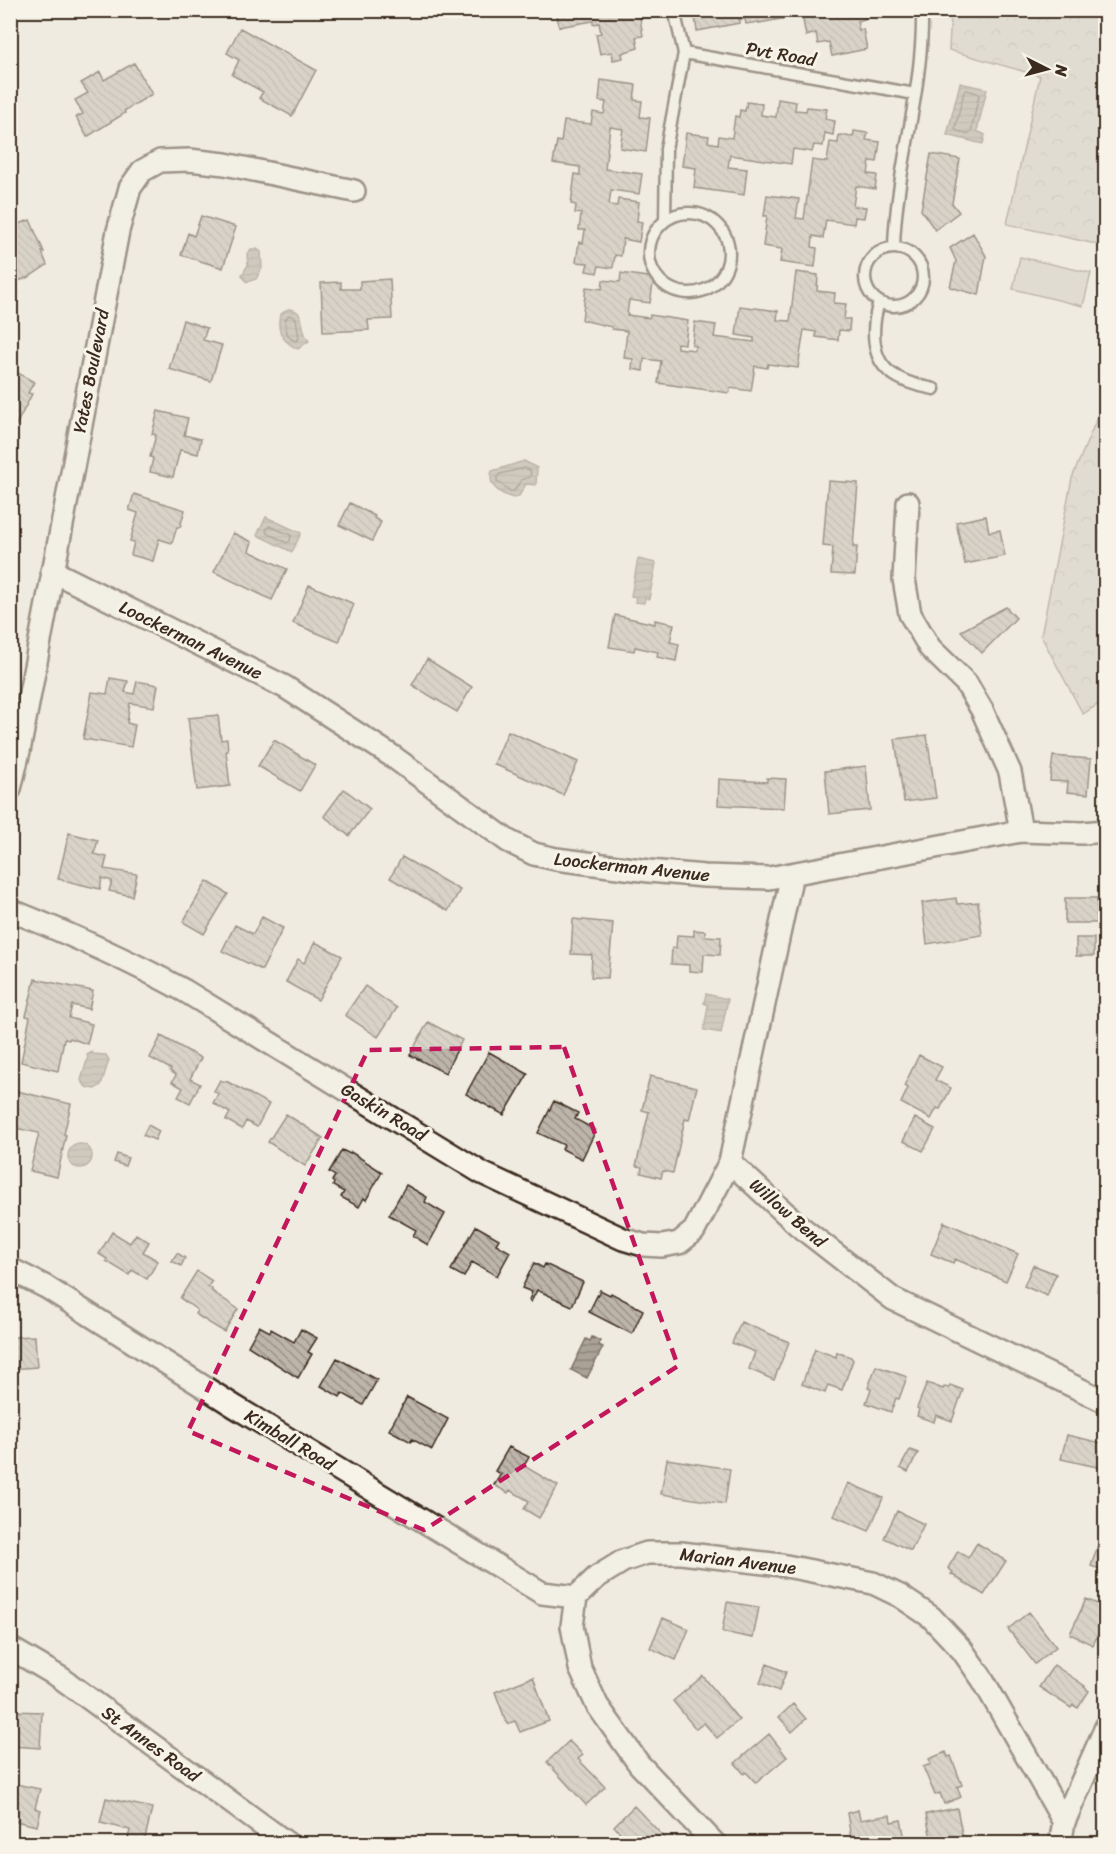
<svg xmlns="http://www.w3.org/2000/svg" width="1116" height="1854" font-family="Sriracha,sans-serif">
  <defs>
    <pattern id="park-crowns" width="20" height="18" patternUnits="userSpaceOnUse" patternTransform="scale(1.5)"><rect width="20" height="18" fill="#d1cbc0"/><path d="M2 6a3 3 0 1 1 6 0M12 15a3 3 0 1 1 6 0" fill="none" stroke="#b4aea5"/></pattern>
    <pattern id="water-rules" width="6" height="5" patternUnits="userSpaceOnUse" patternTransform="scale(1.5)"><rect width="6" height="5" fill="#aaa296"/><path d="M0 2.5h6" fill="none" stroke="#8c847a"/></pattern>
    <pattern id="building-back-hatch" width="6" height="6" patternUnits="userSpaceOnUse" patternTransform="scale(1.5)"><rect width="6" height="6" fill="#bdb5aa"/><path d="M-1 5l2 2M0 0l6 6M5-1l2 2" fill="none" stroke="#9b938a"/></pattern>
  </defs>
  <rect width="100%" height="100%" fill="#efebe0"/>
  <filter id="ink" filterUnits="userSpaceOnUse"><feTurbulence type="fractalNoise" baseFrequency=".0167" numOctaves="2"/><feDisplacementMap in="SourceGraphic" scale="12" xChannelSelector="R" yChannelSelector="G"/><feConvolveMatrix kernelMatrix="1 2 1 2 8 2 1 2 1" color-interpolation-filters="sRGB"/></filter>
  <g filter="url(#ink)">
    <path fill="url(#park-crowns)" stroke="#867a6f" stroke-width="1.5" d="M951,11H1105V246L1007,224L1040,76L949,50Z
      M1105,399V700L1083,714L1041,636L1072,478Z"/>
    <path fill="#d1cbc0" stroke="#867a6f" stroke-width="1.5" d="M1020,257L1091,273L1083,306L1013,289Z"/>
    <path fill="url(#water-rules)" stroke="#7e7266" stroke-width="1.5" d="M960,83L987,89L977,131L985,135L983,144L947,135Z
      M251,249H257L261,252L262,268L256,279L247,282L242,275L248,265L247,254Z
      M288,309C308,310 298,329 309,341L298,349C283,342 276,331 280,315Z
      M524,461L537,468L536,485L526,484L519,496L514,498C501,495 487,486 492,471Z
      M266,517L301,533L292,552L257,535Z
      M638,559L656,563L649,599L645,598L644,603L635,602L636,597L631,596Z
      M706,994L728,999L721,1033L704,1030L708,1005L704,1003Z
      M92,1052L93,1054L106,1055L109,1060L101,1085L95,1089L86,1087L81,1080L88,1057L87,1055Z
      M68 1156a12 12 0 1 1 24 0a12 12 0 1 1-24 0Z
      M592,1337L600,1341L599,1345L603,1347L587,1378L571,1370L586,1339L590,1341Z"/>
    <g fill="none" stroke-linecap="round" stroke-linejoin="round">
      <path stroke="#675a4e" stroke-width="1.5" d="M967,90L977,93L979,95L971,132L968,134L957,131L955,129L964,92Z
        M289,315L296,318L299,338L297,341C286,339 286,329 285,320Z
        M525,468L531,471L530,477L521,480L514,491H510L497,481V477L500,474Z
        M269,526L291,535L290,541L287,543L267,533L266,531Z"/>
    </g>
    <path fill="url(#building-back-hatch)" stroke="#3b2a1e" stroke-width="1.5" d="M556,10H655V16L640,18L643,36L636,37L638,48L622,53L623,58L613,60L612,52L600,54L596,34L601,33L599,23L593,24V21L559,27Z
      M694,10H797L798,12L786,15L787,18L759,23V22L746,24L745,19L739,20L740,23L697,31Z
      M801,10H865L866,19L857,21L859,30L863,29L867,49L832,56L829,42L818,44L816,33L806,36Z
      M240,28L316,70L292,116L259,98L263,92L232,75L239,60L227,53Z
      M134,63L152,94L124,111L125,113L87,137L76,117L83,114L75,100L88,93L81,83L100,72L104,80Z
      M601,80L636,85L634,100L642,101L640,117L650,118L646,152L620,148L623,129L610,127L605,169L642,174L639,194L611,190L609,205L617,206L618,199L639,202L637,221L642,222L639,242L623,239L621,256L615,255L613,268L599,266L597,273L586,271L588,263L576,262L579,242L583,243L585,230H579L581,214L575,213L576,205L571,204L575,174L580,175V167L553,163L557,141L561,142L564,121L591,124L593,112L604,114L606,102L599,101Z
      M778,99L796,102L795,110L806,111L807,107L827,109L825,119L835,121L833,135L825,133L823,146L814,145L812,152L793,149L791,164L730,155L728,167L747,169L744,195L694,188L696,168L682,166L686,133L709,136L708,142L718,144L719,136L732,138L735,116L739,117L740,110L745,111L747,102L762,104L761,115L776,117Z
      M854,131L868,133L866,140L880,142L877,162L870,161L868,174L877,175L875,189L856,186L853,206L866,207L864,218L855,217L854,224L826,220L823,238L813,236L812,247L817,248L815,267L780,262L782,249L763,246L767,216H764L767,195L799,199L796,218L804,219L812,160L827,162L830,142L838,143L839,135L853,137Z
      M931,154L960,159L952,203L959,212L935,230L921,210Z
      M201,216L236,227L223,268L181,255L188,233L194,236Z
      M30,220L44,252H42L47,265L29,277L18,281L17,279L14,280L19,293L10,298V227Z
      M973,233L986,256L979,295L950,287L956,261L950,248Z
      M796,272L818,275L817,291L835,293L834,303L846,304L844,319H850L849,331L839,330L838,340L816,337V332L804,330L798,368L768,364L767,368L755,366L751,391L730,388L729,393L658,383L661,361L644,359L643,371L632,369L633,359L624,358L627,331L612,329V327L582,320L586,287L602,289L603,280L620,282L621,273L654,278L650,303L629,300L627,315L649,318L650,315L688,321L685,344L677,343V348L695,350L696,346L692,345L695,322L716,325L714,337L754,342V338L736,335L740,306L778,311L777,320L790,321Z
      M390,279L392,319L368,320L369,330L323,332L321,283L341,282V289H360V281Z
      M183,320L207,328L203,340L222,345L211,381L169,369Z
      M16,372L34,382L28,393L32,394L15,427L10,425V383Z
      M158,411L188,418L184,435L201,439L198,454L180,450L173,477L150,472L153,458L150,457L156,435L152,434Z
      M828,481L858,483L853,547H857L855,575L831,574L833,547L823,546Z
      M134,494L185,510L180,527H177L172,543L159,539L153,561L131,555L134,542L130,541L138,513L129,510Z
      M350,503L375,516L374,518L381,522L372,541L339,525Z
      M986,516L989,532L1000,530L1005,556L965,564L956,522Z
      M233,533L252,542L249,551L287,569L272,600L214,572Z
      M309,585L354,604L339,642L293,623Z
      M1006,607L1016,618L982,653L961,631Z
      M615,615L655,624V620L674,624L670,642L679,644L676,661L657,657L658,652L635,647L634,651L609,647Z
      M427,659L472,687L457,712L412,685Z
      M110,678L128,681L125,692L134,694L137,681L158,685L154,707L130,703L127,723L135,725L131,747L83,739L92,692L107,694Z
      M218,715L221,740L227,739L228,751H226L230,786L197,790L188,718Z
      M508,731L578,762L563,795L494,764Z
      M927,735L936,798L904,802L895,739Z
      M274,740L315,765L300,791L258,766Z
      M1053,756L1091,759L1088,794L1067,792L1068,782L1050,781Z
      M866,766L870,810L829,814L825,771Z
      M767,778L786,779L784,808L718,805L719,779L767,782Z
      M344,789L370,809L349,836L324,816Z
      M69,833L98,840L94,854L107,857L104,869L137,874L132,896L109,891L112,881L102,878L100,889L58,879Z
      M402,857L460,890L448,911L390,878Z
      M207,881L228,894L204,934L183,922Z
      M956,898L957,904L978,902L982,935L927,944L922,903Z
      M1065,898H1097V923H1065Z
      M262,917L283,928L262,970L222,951L235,925L253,934Z
      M573,919L613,923L608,978L591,977L592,955L571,954Z
      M694,930L705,931V936L721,937L720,955L704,954L703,972L689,971V965L671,964L672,948H676L677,935L694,936Z
      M1076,938H1094V956H1076Z
      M315,942L342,956L318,1000L286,982L298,959L304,963Z
      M35,979L93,991L89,1009L72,1005L69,1018L92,1024L87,1044L70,1038L69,1040L64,1039L58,1071L21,1062L30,1017L26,1016Z
      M365,986L397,1008L378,1037L345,1015Z
      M428,1022L462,1040L445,1073L410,1055Z
      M161,1036L201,1058L190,1079L200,1084L190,1103L178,1097L183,1088L172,1082L176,1075L170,1071L171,1069L150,1058Z
      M489,1052L528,1074L504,1115L466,1094Z
      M919,1055L942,1067L935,1080L951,1088L940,1109L937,1108L931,1119L901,1103L908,1088L904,1086Z
      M650,1076L697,1087L689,1120L685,1119L673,1173L663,1171L661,1178L641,1173L642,1167L636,1166L649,1112L642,1110Z
      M220,1080L225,1082L226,1081L269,1104L257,1127L246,1121L242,1129L226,1120L230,1113L213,1103L218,1094L214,1091Z
      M13,1090L71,1104L64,1134L66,1135L57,1177L30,1171L39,1133L10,1127V1100Z
      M554,1101L578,1113L575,1119L596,1130L582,1159L562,1149L564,1145L538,1133Z
      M286,1114L323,1138L305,1166L268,1142Z
      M915,1118L935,1129L923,1151L903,1141Z
      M148,1125L159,1131L155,1140L143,1135Z
      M342,1150L350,1154L351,1152L382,1172L366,1200L364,1198L359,1207L341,1197L344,1192L333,1186L334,1183L332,1181L335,1176L329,1172Z
      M117,1154L128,1158L125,1166L114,1162Z
      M406,1185L427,1197L425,1202L445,1214L428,1245L413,1236L416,1230L389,1215Z
      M944,1222L1018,1254L1006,1281L955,1259L953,1263L931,1254Z
      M476,1226L499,1239L496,1244L510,1252L497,1276L472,1262L464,1277L451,1270Z
      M112,1232L130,1243L136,1234L149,1242L143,1252L158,1261L147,1279L132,1270L129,1275L106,1261L107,1259L99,1254Z
      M177,1253L185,1258L181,1266L172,1261Z
      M534,1263L543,1268L545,1264L583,1282L572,1306L537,1290L531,1302L529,1300L532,1292L522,1288Z
      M1033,1265L1056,1274L1047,1296L1024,1286Z
      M197,1271L212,1281L208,1286L212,1289V1291L238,1309L224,1332L195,1314L197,1310L180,1298Z
      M1098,1277H1106V1292L1097,1291Z
      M600,1290L610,1295L611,1293L643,1310L632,1334L589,1312Z
      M741,1322L789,1342L774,1380L749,1369L755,1352L732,1343Z
      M259,1326L270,1332L271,1329L294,1342L301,1329L317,1338L308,1352L312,1354L298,1378L248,1346Z
      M35,1336L37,1367L10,1369V1337Z
      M815,1349L836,1357L837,1352L851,1357L853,1360L842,1390L828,1385L825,1393L802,1384Z
      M337,1358L377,1380L363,1405L342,1393L340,1397L321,1386Z
      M876,1366L907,1377L899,1399L896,1398L891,1412L866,1403L871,1389L868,1388Z
      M927,1383L943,1389L944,1387L949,1388L950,1385L963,1390L952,1421L936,1415L934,1422L917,1416L919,1409L917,1408Z
      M407,1397L448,1419L432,1450L412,1439L411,1442L389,1430Z
      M1067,1435L1106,1444V1469L1061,1459Z
      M509,1447L529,1457L524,1466L558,1486L539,1518L524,1509L529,1501L510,1490L508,1493L494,1485L501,1474L495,1471Z
      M910,1450L918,1453L908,1472L900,1468Z
      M667,1459L730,1469L725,1504L661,1494Z
      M848,1483L883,1498L869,1531L834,1516Z
      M897,1511L924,1524L911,1551L884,1538Z
      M1099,1542L1106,1544V1571L1091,1566Z
      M977,1543L1006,1561L984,1595L951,1574L953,1572L948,1568L958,1551L968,1558Z
      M1086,1599L1106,1608V1617L1093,1645L1070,1634Z
      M727,1602L759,1607L753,1638L722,1632Z
      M1029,1612L1056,1647L1035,1664L1008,1629Z
      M663,1618L689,1629L676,1660L650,1648Z
      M767,1664L786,1672L779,1691L760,1683Z
      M1054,1665L1085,1686L1084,1687L1089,1691L1078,1708L1073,1705L1071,1708L1039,1687Z
      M703,1676L739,1720L717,1738L704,1723L696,1729L673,1701Z
      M533,1677L549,1721L520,1732L515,1721L507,1724L495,1692Z
      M793,1704L806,1719L792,1732L779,1717Z
      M13,1711L42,1712L40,1748L11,1746Z
      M769,1734L787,1757L756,1783L746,1772L744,1774L735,1763Z
      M569,1741L583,1755L578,1759L605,1787L586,1805L547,1762Z
      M946,1752L948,1757L951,1756L962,1785L957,1787L961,1797L944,1804L940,1793L935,1795L923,1767L931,1764L929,1759Z
      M11,1783L40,1789L35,1808L41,1810L37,1826L10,1820Z
      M106,1798L152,1808L144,1843L128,1839L130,1830L100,1823Z
      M634,1806L667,1840L664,1844H631L614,1826Z
      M957,1808L964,1844H932L926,1814Z
      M858,1810L860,1820L890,1815L891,1822L901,1820L905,1839L895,1841L896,1844H852L847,1813Z"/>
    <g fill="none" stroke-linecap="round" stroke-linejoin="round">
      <g stroke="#3b2a1e" stroke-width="15">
        <path id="lane" d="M684,53L915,94
          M649 253a40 40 0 1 1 80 0a40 40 0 1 1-80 0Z
          M665,221L666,149L684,53L674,10
          M894,247C896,168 924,90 922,10
          M865 277a29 29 0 1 1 58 0a29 29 0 1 1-58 0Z
          M879,302C872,325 869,360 894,375C906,383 920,386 934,389"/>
      </g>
      <g stroke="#3b2a1e" stroke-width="26">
        <path id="street" d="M908,503L904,579L910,614L930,648L966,683L982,710L1010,772L1021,831
          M52,571L285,687L392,756L508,841L534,854L556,859L649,871L704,876L769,878L1021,831L1082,833L1106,831
          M10,789L19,751L118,231L130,188L142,171L160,161L189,160L225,164L354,191
          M792,874L730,1162L798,1225L893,1299L1106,1402
          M10,910C70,934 128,960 185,991L482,1173L623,1239L643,1245L662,1246L679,1243L694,1231L730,1162
          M10,1269L46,1287L234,1406L542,1593L576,1597
          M10,1648L61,1678L288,1844
          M1064,1822L1106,1727
          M715,1844L639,1764L597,1705L580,1668L572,1626L576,1597L597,1577L623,1561L647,1553H681L781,1565L873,1583L900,1596L931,1617L962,1650L983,1680L1064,1822L1060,1844"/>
      </g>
      <use href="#lane" stroke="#f7f3e8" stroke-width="10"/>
      <use href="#street" stroke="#f7f3e8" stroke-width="21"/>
    </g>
  </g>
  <path d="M0 0H1116V1854H0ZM564,1047L678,1366L424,1530L188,1431L368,1050Z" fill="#efebe0" fill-opacity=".55" fill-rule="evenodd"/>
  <path fill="none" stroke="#c2185b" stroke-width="4.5" stroke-dasharray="12 8" stroke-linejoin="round" d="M564,1047L678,1366L424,1530L188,1431L368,1050Z"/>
  <g text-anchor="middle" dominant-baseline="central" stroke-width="6" stroke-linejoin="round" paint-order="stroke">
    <g font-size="18" fill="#3b2a1e" stroke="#f7f3e8">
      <text transform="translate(781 54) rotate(10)">Pvt Road</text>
      <text transform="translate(91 371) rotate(-79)">Yates Boulevard</text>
      <text transform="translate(191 640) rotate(26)">Loockerman Avenue</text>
      <text transform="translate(632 867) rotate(6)">Loockerman Avenue</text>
      <text transform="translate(384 1112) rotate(31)">Gaskin Road</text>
      <text transform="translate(788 1213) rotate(41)">Willow Bend</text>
      <text transform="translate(290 1440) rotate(31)">Kimball Road</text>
      <text transform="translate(738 1561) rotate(7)">Marian Avenue</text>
      <text transform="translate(151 1744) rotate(36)">St Annes Road</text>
    </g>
  </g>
  <rect width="1116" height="1854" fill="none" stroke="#f7f3e8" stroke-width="36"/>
  <rect x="18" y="18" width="1080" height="1818" fill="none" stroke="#3b2a1e" stroke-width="2" filter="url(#ink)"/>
  <g transform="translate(1047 69) rotate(96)" stroke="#f7f3e8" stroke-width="4.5" paint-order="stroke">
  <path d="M0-4.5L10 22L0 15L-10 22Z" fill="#3b2a1e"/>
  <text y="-9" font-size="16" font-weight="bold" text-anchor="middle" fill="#3b2a1e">N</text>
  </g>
</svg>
